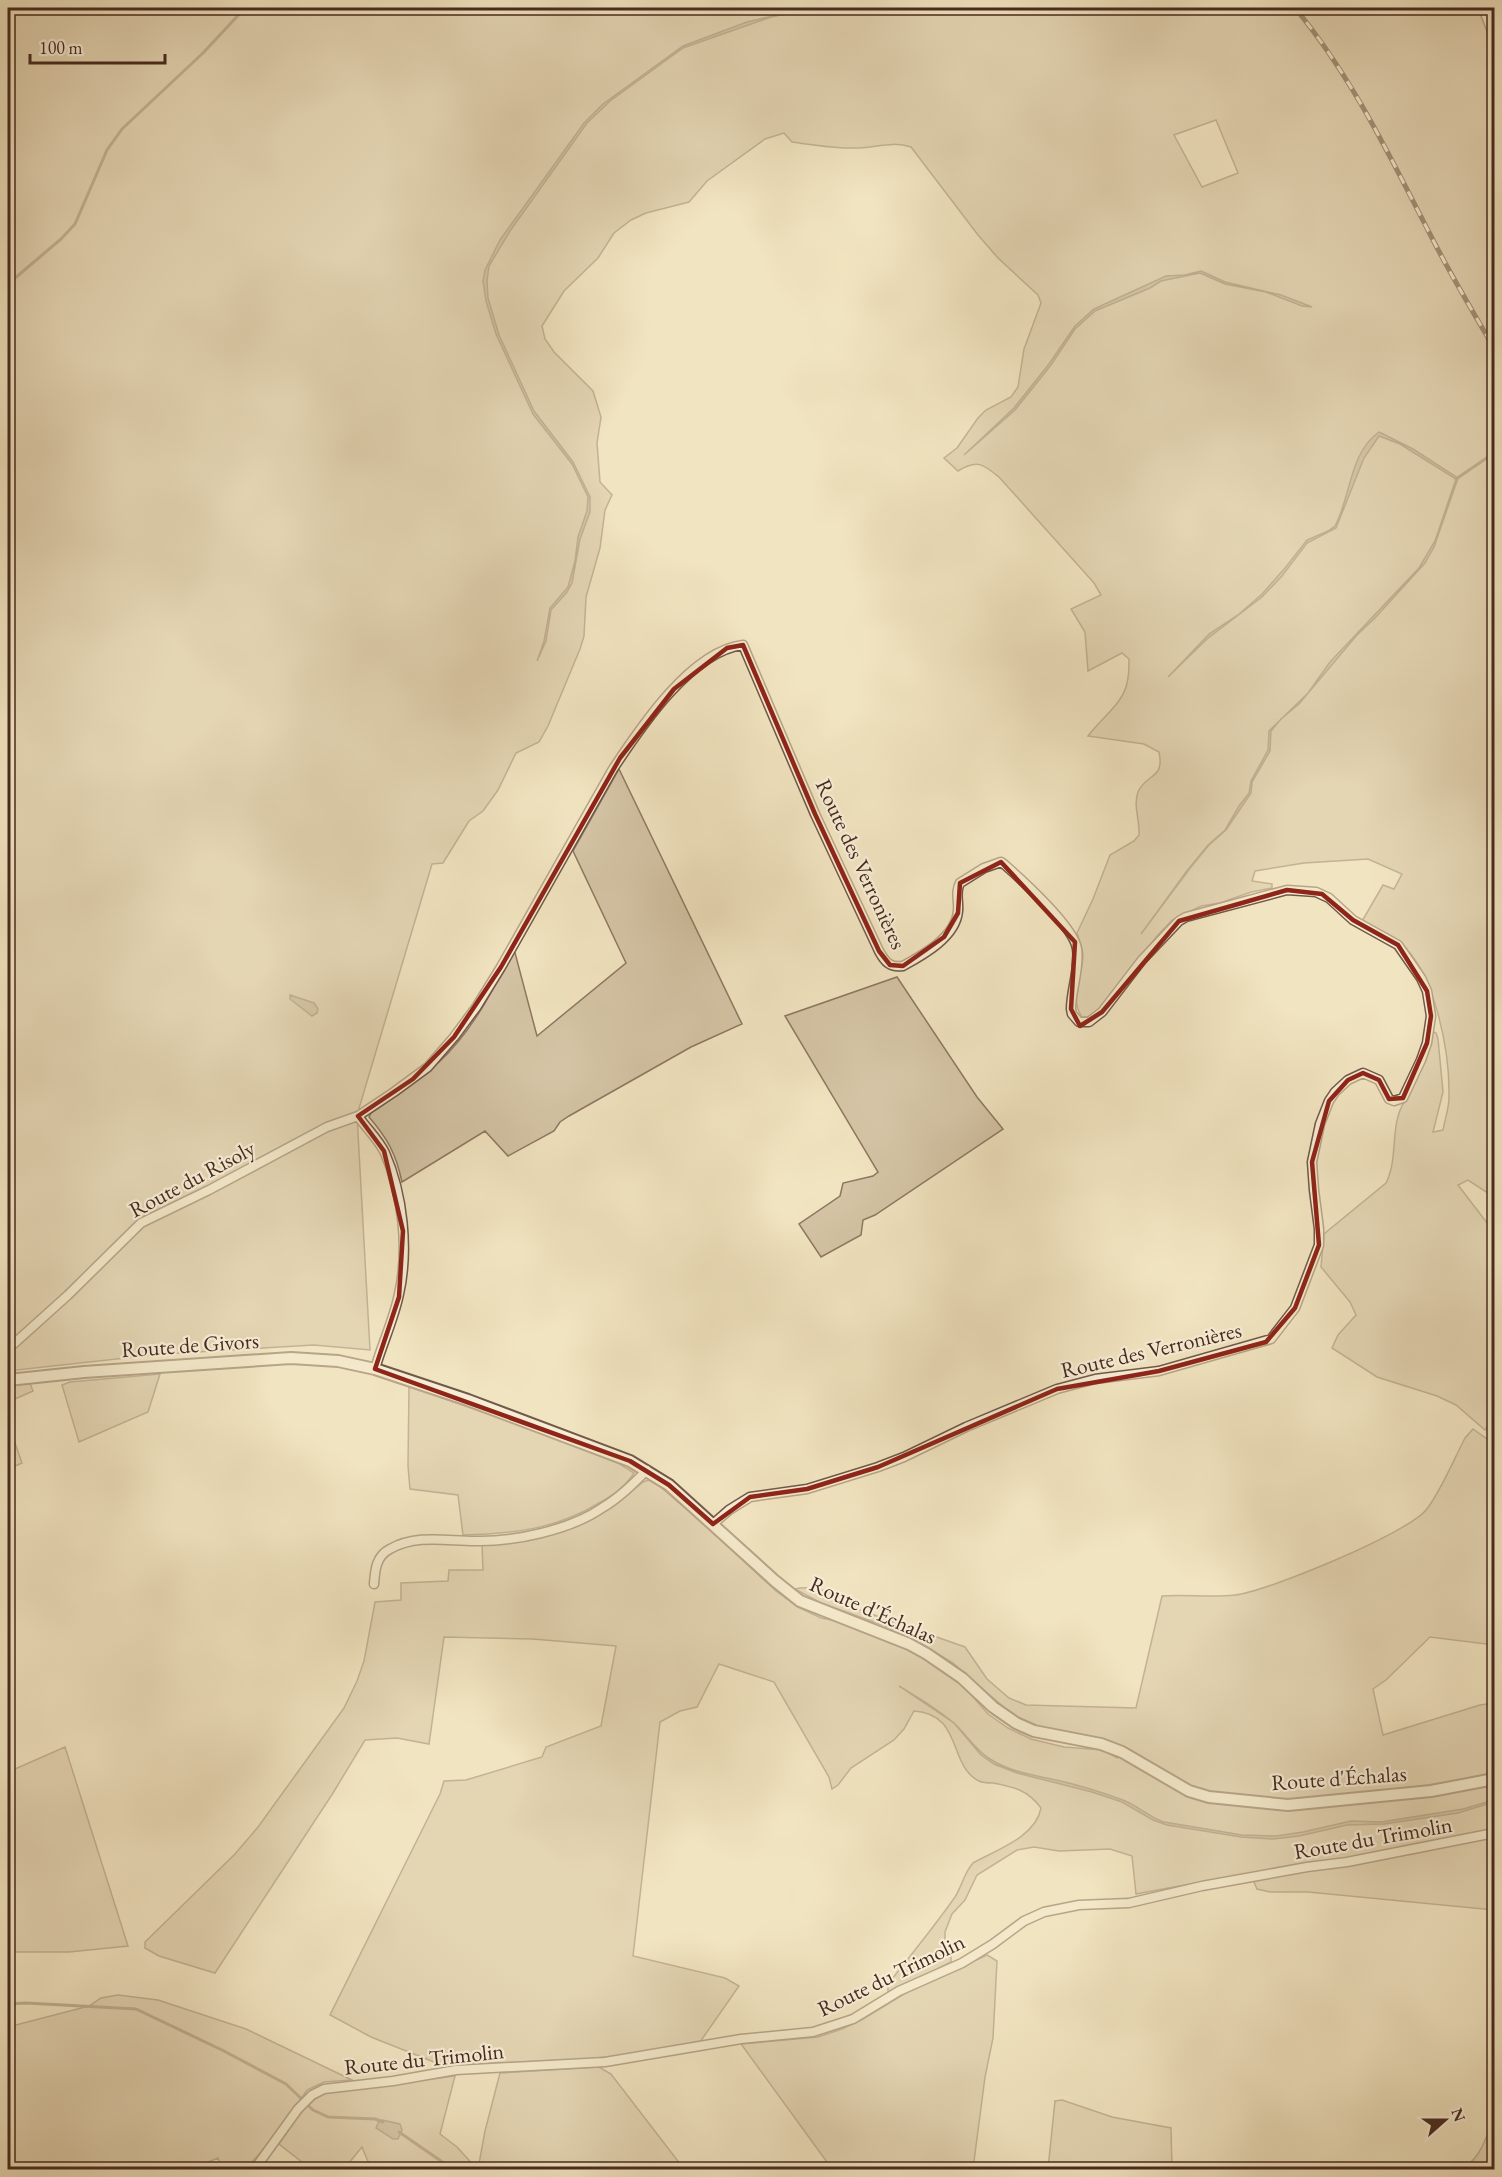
<svg xmlns="http://www.w3.org/2000/svg" width="1502" height="2177" font-family="'EB Garamond',serif">
  <rect width="100%" height="100%" fill="#f1e4c0"/>
  <filter id="stains"><feTurbulence type="fractalNoise" baseFrequency=".00333" numOctaves="4"/><feColorMatrix values="0 0 0 0 .2 0 0 0 0 .09 0 0 0 0 .02 0 0 0 .5 -.17"/></filter>
  <radialGradient id="worn" r=".72"><stop offset=".6" stop-color="#630" stop-opacity="0"/><stop offset="1" stop-color="#630" stop-opacity=".3"/></radialGradient>
  <path fill="#d4c4a5" stroke="#8e7762" stroke-width="1.5" fill-rule="evenodd" d="M8,8H1494V1197L1468,1180L1458,1185L1494,1232V1415L1485,1430L1456,1405L1437,1396L1377,1377L1332,1348L1338,1335L1356,1315L1350,1302L1321,1267L1324,1234L1386,1183C1399,1158 1389,1124 1405,1101L1432,1031L1436,1033L1438,1039L1443,1092L1433,1132L1443,1130C1445,1119 1449,1108 1449,1098C1450,1053 1436,975 1401,943C1390,933 1375,929 1361,923L1383,885L1394,889L1402,874L1368,859L1304,863L1255,871L1252,881L1272,884V888L1251,892L1220,903L1201,906L1172,920L1157,936L1099,1010L1088,1017H1082C1069,999 1082,977 1083,956C1083,949 1079,940 1077,933L1093,899L1110,855L1134,841L1139,835C1140,821 1133,805 1138,792C1146,773 1165,780 1159,752L1144,744L1088,736C1100,719 1123,704 1127,683C1129,676 1129,667 1129,659L1122,653L1088,671L1085,632L1071,609L1101,595L1094,583L999,477C983,464 977,459 958,471L944,458L957,448L978,418L986,410L1011,397L1018,387L1024,349L1041,303L1038,295L998,258L978,235L911,147C894,141 877,147 859,148C837,149 814,145 792,142L784,133L765,139L707,181L689,202L646,213L631,220L614,233L598,258L564,291L542,326L545,339L554,352L593,391L601,417L597,443L600,482L612,495L605,510L600,548L586,597L584,636L580,649L548,726L539,742L516,753L498,790L483,811L469,821L443,863L432,864L357,1115L370,1350L314,1345L162,1354L8,1371ZM1216,120L1238,173L1202,187L1174,135Z
    M619,769L742,1024L691,1047L569,1116L560,1122L554,1131L508,1156L485,1131L402,1182C396,1154 388,1139 369,1117L371,1113C394,1097 417,1082 438,1063C472,1032 493,990 514,949L537,1036L626,963L573,851Z
    M897,977L977,1097L1003,1129L875,1215L863,1220L861,1235L821,1257L799,1224L840,1196L843,1183L873,1176L878,1172L785,1016Z
    M160,1374L148,1412L79,1442L62,1385L70,1382Z
    M29,1381L33,1391L8,1402V1385Z
    M409,1386L558,1439L618,1463L634,1473C625,1487 613,1495 599,1503C557,1529 512,1534 463,1535L458,1495L410,1489L408,1466Z
    M8,1423L22,1463L8,1469Z
    M1473,1429L1494,1444V1645L1430,1637L1386,1680L1373,1689L1383,1735L1480,1705L1494,1703V1910L1308,1892H1270L1257,1889L1254,1882L1244,1874L1136,1894L1132,1856L1110,1849L1059,1851L1034,1847L1017,1850L977,1875L965,1900L952,1914L945,1932V1944L951,1956V1962L888,1994V1984C911,1955 934,1927 955,1897C962,1886 964,1873 973,1863C996,1850 1036,1837 1041,1808C1028,1790 1014,1787 993,1783C989,1783 983,1783 979,1781C948,1766 963,1714 914,1711L904,1729L894,1740L851,1768L838,1785L832,1789L829,1777L774,1682L719,1664L697,1707L680,1711L660,1722L633,1956L725,1978L739,1986L700,2042L625,2055L585,2059L454,2065L439,2064L371,2037L330,2015L440,1794L444,1781L466,1780L542,1757L546,1747L601,1726L616,1646L533,1639L444,1637L429,1744L397,1738L365,1740L333,1793L215,1973L159,1956L145,1948V1942L235,1854L258,1827L344,1708L357,1681L364,1661L375,1602L401,1600V1583L448,1581L449,1570H483L482,1544C513,1538 558,1535 586,1522C607,1512 625,1497 643,1482L649,1480L657,1484L706,1526L776,1591L798,1607L821,1618L837,1621L880,1635L919,1655L958,1680L988,1714L1008,1728L1031,1739L1064,1747L1103,1750L1117,1758L1122,1747L1038,1727L1014,1716L953,1663L922,1644L885,1626L821,1603L795,1589C814,1584 844,1595 857,1609L965,1647L987,1679L1009,1698L1026,1705L1136,1708L1162,1596C1186,1594 1211,1598 1235,1595C1266,1592 1408,1533 1426,1510C1440,1493 1454,1459 1465,1438Z
    M65,1747L128,1946L69,1952H8V1772Z
    M987,1955L997,1961L993,2038L985,2077L973,2169H885L867,2164L863,2169H832L741,2044L818,2037L842,2029L863,2019L909,1991Z
    M118,1995L158,2000L246,2029L352,2080L324,2082L307,2090L279,2131L246,2169H223L218,2158L191,2169L8,2170V2027L89,2006L101,1998Z
    M599,2067L611,2074L684,2169H478L485,2131L500,2073Z
    M455,2076L440,2134L457,2147L477,2169H371L362,2147L344,2169H311L279,2144C293,2125 304,2103 325,2093Z
    M1062,2100L1112,2117L1171,2128L1172,2169H1048L1055,2101Z
    M1494,2118V2169H1459C1479,2164 1487,2135 1494,2118Z"/>
  <path fill="#b7a589" stroke="#8a745f" stroke-width="1.5" d="M806,8H831L805,10L771,17L683,48L610,101L587,123L510,231L489,266L487,281L488,298L499,335L534,411L573,462L590,497V512L580,539L572,583L567,592L551,610L546,641L537,661L544,641L550,608L568,587L575,561L578,537L587,511L588,497L572,464L533,414L496,334L486,301L483,281L485,270L500,240L531,197L584,123L603,104L683,46L747,22Z
    M1201,271L1225,282L1281,295L1312,307L1302,306L1266,292L1225,284L1200,273L1161,281L1150,288L1095,311L1075,329L1051,365L1015,410L964,455L1014,408L1049,364L1075,326L1094,309L1166,276L1185,275Z
    M1379,432L1413,449L1458,478L1434,547L1425,563L1375,618L1357,635L1299,704L1281,719L1271,731L1270,751L1252,782L1251,793L1226,830L1209,845L1191,867L1141,934L1186,872L1208,845L1225,830L1239,806L1249,793L1251,781L1268,750L1269,731L1308,693L1330,662L1419,568L1435,541L1456,479L1400,444L1379,436L1364,458L1336,528L1307,543L1282,576L1262,597L1207,639L1168,677L1209,634L1238,615L1262,594L1285,568L1307,540L1328,531L1335,526C1351,497 1349,453 1379,432Z
    M290,995L314,1003L318,1009L317,1013L312,1016L290,999Z
    M899,1686L928,1704C938,1711 949,1718 957,1726C968,1737 977,1751 990,1759C1010,1772 1034,1775 1056,1780C1079,1785 1101,1792 1123,1800C1138,1806 1149,1817 1164,1822L1242,1835L1276,1836L1303,1832L1351,1821L1381,1822L1463,1809L1494,1800V1802L1458,1813L1384,1824L1347,1825L1299,1836L1273,1839L1241,1837L1167,1825L1153,1820L1122,1802L1092,1792L1017,1773L994,1764L981,1755L954,1723Z
    M382,2120L400,2124L402,2130L398,2139H393L376,2128L379,2121Z"/>
  <g fill="none" stroke-linecap="round" stroke-linejoin="round">
    <path stroke="#8a745f" stroke-width="3" d="M8,284L61,239L75,224L107,150L122,129L203,53L245,8
      M1456,479L1494,453
      M8,2004L26,2003L136,2009L222,2050L286,2084L313,2110L328,2117L375,2119L383,2122
      M399,2132L454,2170"/>
    <g stroke="#725847" stroke-width="11">
      <path id="minor" d="M1483,8L1494,36
        M358,1116C366,1128 379,1140 385,1153C403,1194 409,1250 399,1294C394,1319 382,1344 375,1369
        M8,1349L68,1295L141,1223L209,1190L327,1127L358,1116L394,1092L428,1067L454,1037L477,1006L501,967L613,769C640,728 691,651 743,645L815,814L879,951C885,962 890,968 903,966C923,955 956,937 958,911C959,901 955,892 960,883L984,868L1001,862L1005,865C1023,881 1074,927 1077,949C1080,968 1071,990 1071,1009L1072,1014L1079,1022H1089L1102,1012L1142,960L1179,921L1186,917L1287,890L1316,892L1329,898L1353,920L1398,945L1421,978L1427,991L1431,1016L1427,1043L1421,1060L1403,1098L1394,1101L1389,1099L1379,1080L1363,1073L1348,1080L1335,1092L1329,1101L1320,1124L1312,1162L1314,1190L1319,1229V1245L1295,1308L1271,1339L1159,1371L1095,1379L1057,1389L966,1427L904,1457L878,1467L807,1489L750,1497L729,1510L713,1524
        M374,1584C375,1570 376,1556 390,1549C417,1534 446,1541 475,1541C514,1542 570,1530 602,1508C619,1498 633,1484 647,1470
        M254,2170L298,2109L312,2095L324,2089L393,2081L456,2070L605,2062L741,2039L813,2032L853,2019L899,1991L962,1963L993,1944L1024,1921L1044,1912L1079,1905L1129,1903L1202,1886L1307,1867L1347,1862L1494,1833"/>
    </g>
    <g stroke="#725847" stroke-width="14">
      <path id="tertiary" d="M8,1380L84,1372L291,1358L338,1361L375,1369L468,1400L630,1461L669,1485L775,1581L800,1601L909,1644L927,1654L962,1678L993,1707L1016,1723L1034,1731L1101,1744L1122,1752L1189,1791L1209,1797L1288,1805L1431,1791L1494,1779"/>
    </g>
    <use href="#minor" stroke="#f6edd6" stroke-width="8"/>
    <use href="#tertiary" stroke="#f6edd6" stroke-width="10"/>
    <g stroke="#472a1f" stroke-width="5">
      <path id="rail" d="M1295,8C1353,78 1391,159 1433,240C1452,277 1473,312 1494,348"/>
    </g>
    <use href="#rail" stroke="#f6edd6" stroke-width="3" stroke-dasharray="9" stroke-linecap="butt"/>
  </g>
  <path d="M0 0H1502V2177H0ZM743,645L815,814L879,951L890,965L903,966L944,937L958,913L960,883L1001,862L1075,942L1071,1009L1080,1026L1102,1012L1179,921L1287,890L1322,894L1353,920L1398,945L1427,991L1431,1016L1427,1043L1403,1098L1389,1099L1379,1080L1363,1073L1348,1080L1329,1101L1312,1162L1319,1245L1295,1308L1266,1342L1159,1371L1057,1389L878,1467L807,1489L750,1497L713,1524L669,1485L630,1461L375,1369L399,1297L403,1231L384,1151L358,1116L413,1079L454,1037L501,967L620,758L674,689L727,648Z" fill="#f1e4c0" fill-opacity=".55" fill-rule="evenodd"/>
  <path fill="none" stroke="#8f2418" stroke-width="4.5" stroke-linejoin="round" d="M743,645L815,814L879,951L890,965L903,966L944,937L958,913L960,883L1001,862L1075,942L1071,1009L1080,1026L1102,1012L1179,921L1287,890L1322,894L1353,920L1398,945L1427,991L1431,1016L1427,1043L1403,1098L1389,1099L1379,1080L1363,1073L1348,1080L1329,1101L1312,1162L1319,1245L1295,1308L1266,1342L1159,1371L1057,1389L878,1467L807,1489L750,1497L713,1524L669,1485L630,1461L375,1369L399,1297L403,1231L384,1151L358,1116L413,1079L454,1037L501,967L620,758L674,689L727,648Z"/>
  <g text-anchor="middle" dominant-baseline="central" stroke-width="4.5" stroke-linejoin="round" paint-order="stroke">
    <g font-size="22" fill="#472a1f" stroke="#f6edd6">
      <text transform="translate(861 864) rotate(65)">Route des Verronières</text>
      <text transform="translate(192 1179) rotate(-28)">Route du Risoly</text>
      <text transform="translate(190 1345) rotate(-4)">Route de Givors</text>
      <text transform="translate(1151 1350) rotate(-13)">Route des Verronières</text>
      <text transform="translate(873 1610) rotate(24)">Route d'Échalas</text>
      <text transform="translate(1339 1778) rotate(-4)">Route d'Échalas</text>
      <text transform="translate(1373 1838) rotate(-10)">Route du Trimolin</text>
      <text transform="translate(891 1975) rotate(-26)">Route du Trimolin</text>
      <text transform="translate(424 2059) rotate(-6)">Route du Trimolin</text>
    </g>
  </g>
  <rect width="1502" height="2177" fill="none" stroke="#f1e4c0" stroke-width="30"/>
  <rect x="9" y="9" width="1484" height="2159" fill="none" stroke="#472a1f" stroke-width="3"/>
  <rect x="15" y="15" width="1472" height="2147" fill="none" stroke="#472a1f" stroke-width="1.5"/>
  <g transform="translate(1445 2120) rotate(69)" stroke="#f6edd6" stroke-width="4.5" paint-order="stroke">
  <path d="M0-4.5L10 22L0 15L-10 22Z" fill="#472a1f"/>
  <text y="-9" font-size="16" font-weight="bold" text-anchor="middle" fill="#472a1f">N</text>
  </g>
  <path d="M30 54v9h135v-9" fill="none" stroke="#472a1f" stroke-width="3"/>
  <text x="39" y="54" font-size="18" fill="#472a1f" stroke="#f6edd6" stroke-width="4.5" paint-order="stroke">100 m</text>
  <rect width="100%" height="100%" filter="url(#stains)"/>
  <rect width="100%" height="100%" fill="url(#worn)"/>
</svg>
